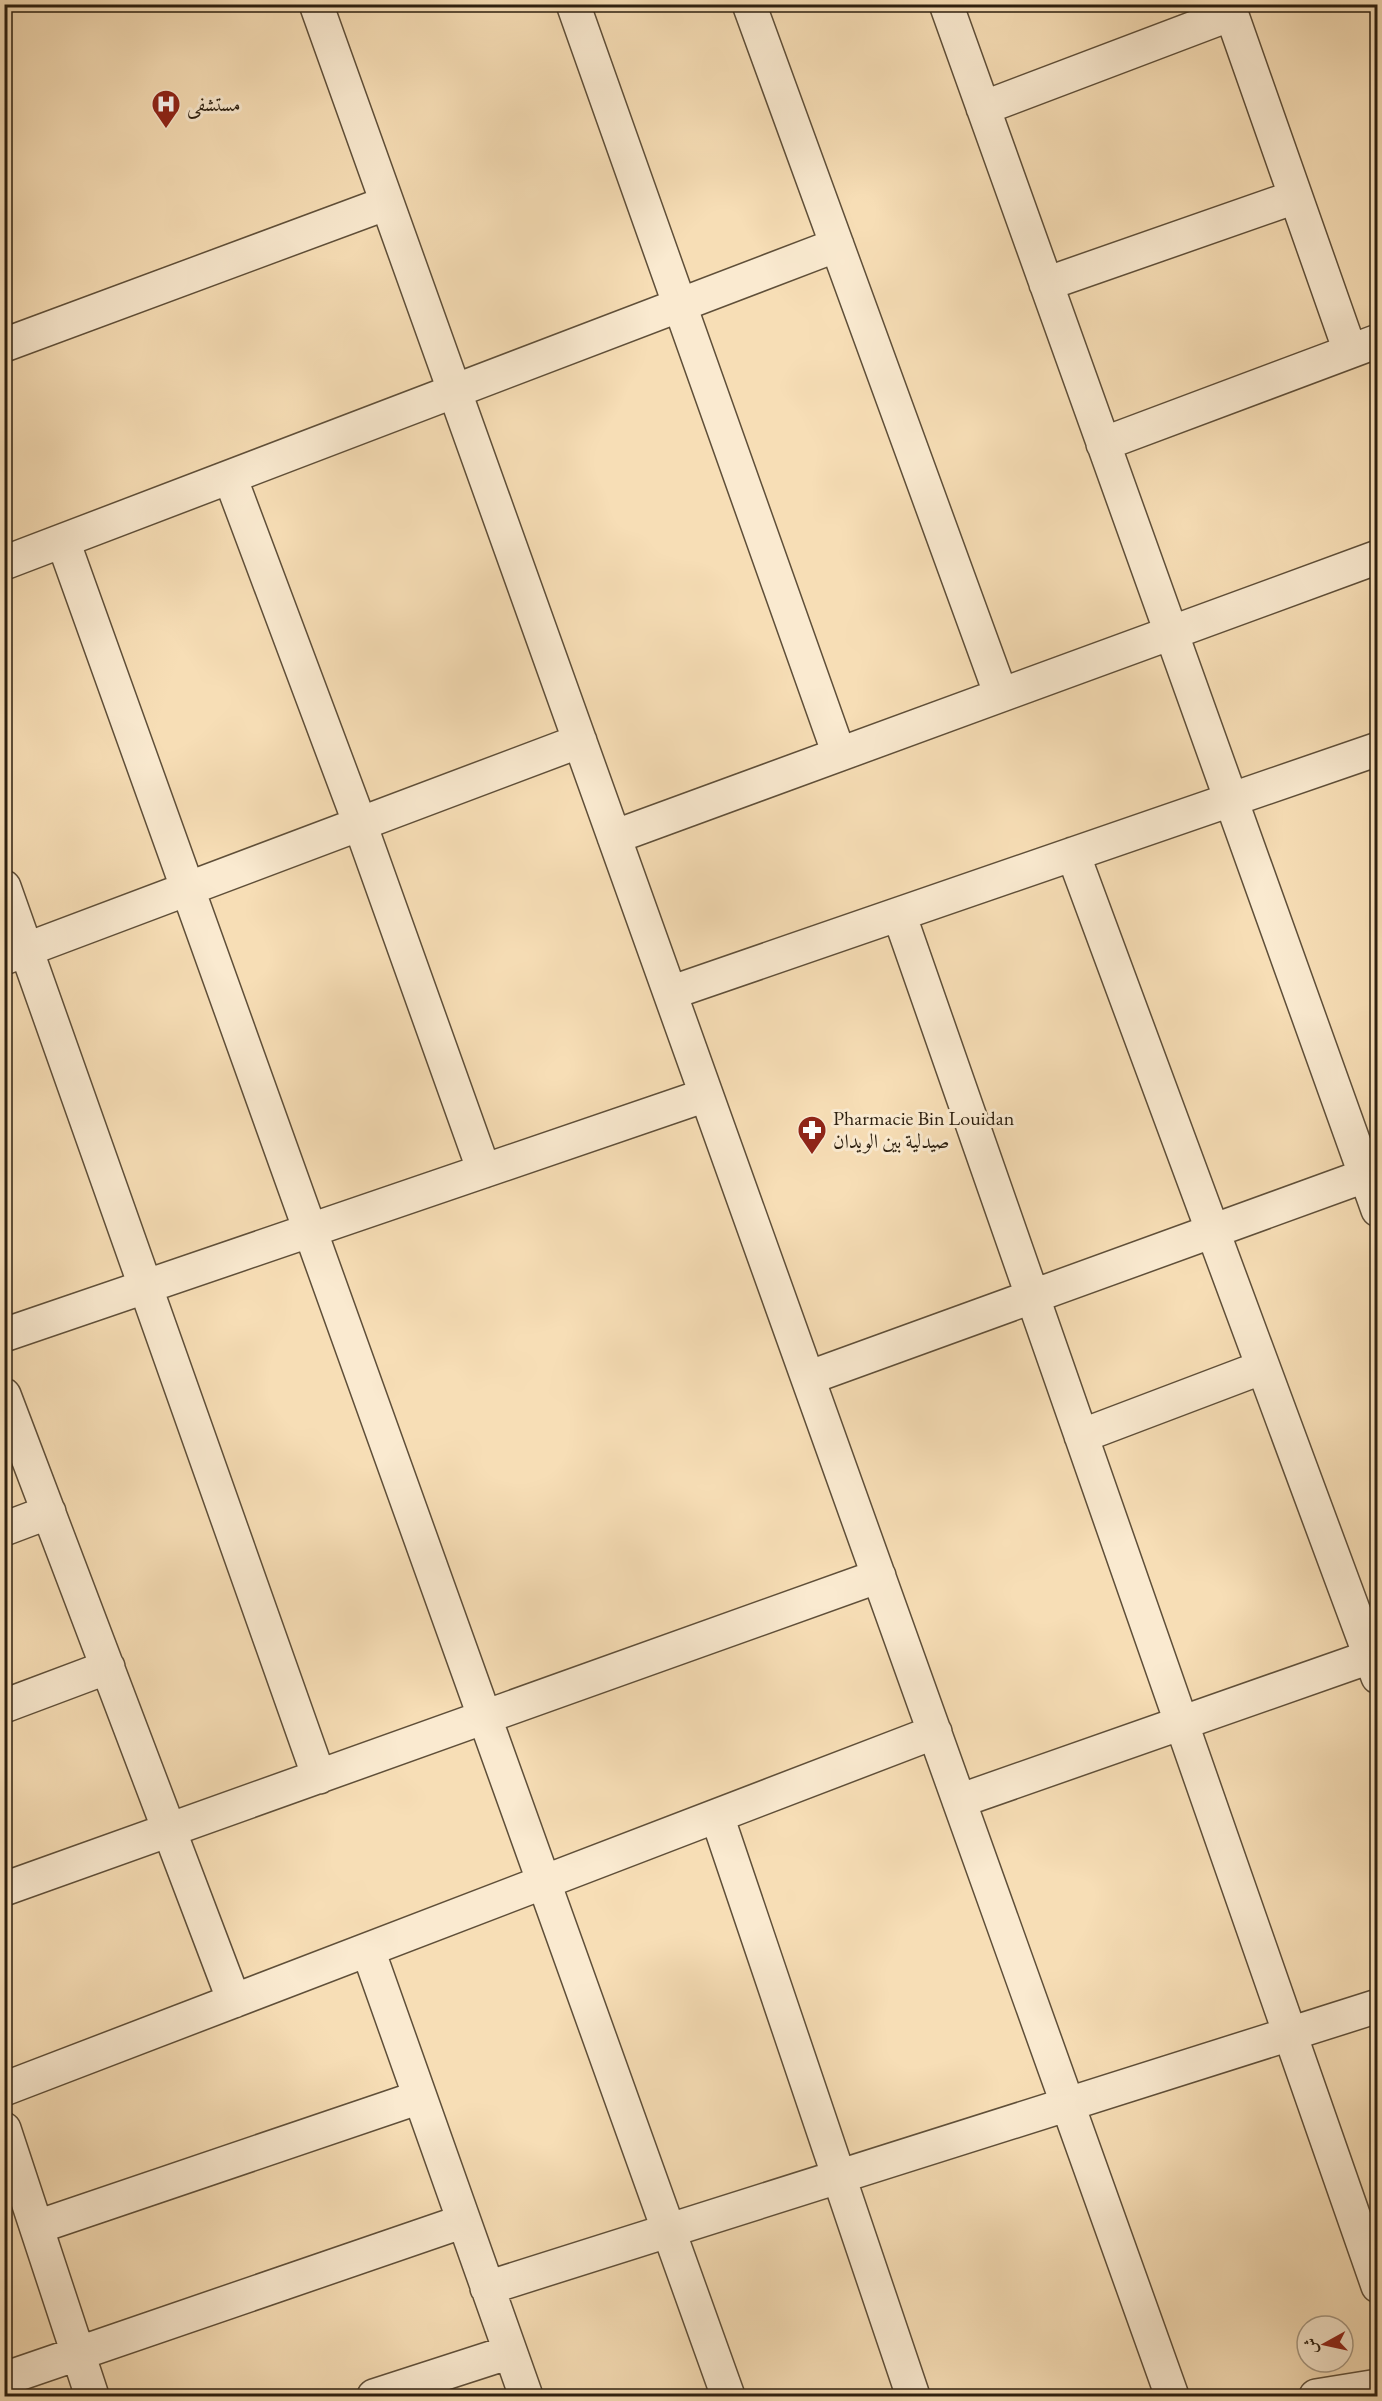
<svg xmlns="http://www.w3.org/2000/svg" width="1382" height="2401" font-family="'EB Garamond',Amiri,serif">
  <rect width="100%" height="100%" fill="#f7deb6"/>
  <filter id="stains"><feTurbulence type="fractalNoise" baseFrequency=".00333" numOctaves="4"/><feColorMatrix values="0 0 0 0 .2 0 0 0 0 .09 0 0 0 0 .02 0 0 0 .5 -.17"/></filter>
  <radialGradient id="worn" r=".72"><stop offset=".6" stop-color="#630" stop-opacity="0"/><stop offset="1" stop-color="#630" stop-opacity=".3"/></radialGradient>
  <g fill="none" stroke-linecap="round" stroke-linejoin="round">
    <g stroke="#5f4f39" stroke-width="36">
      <path id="minor" d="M316,4L1172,2396
        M573,4L839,754
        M749,4L1001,695
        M946,4L1378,1210
        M1228,4L1350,351
        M983,108L1231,14
        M1046,284L1295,197
        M4,345L387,203
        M1103,444L1378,341
        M230,477L360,824L484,1171
        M63,541L728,2396
        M4,563L837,245
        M614,837L1378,557
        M1073,854L1378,1677
        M4,887L319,1777
        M899,914L1378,2286
        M4,958L580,741
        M670,993L1378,749
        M4,1335L706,1095
        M808,1378L1378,1171
        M4,1395L234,2001
        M1081,1436L1263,1367
        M4,1529L49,1512
        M4,1706L108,1667
        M959,1801L1378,1654
        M717,1816L913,2396
        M4,1889L879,1576
        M368,1950L526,2396
        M4,2089L935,1732
        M4,2129L92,2396
        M37,2227L420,2097
        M487,2288L1378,2006
        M4,2379L464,2221
        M374,2396L510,2352
        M1316,2396L1378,2386"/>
    </g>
    <use href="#minor" stroke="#faead0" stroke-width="33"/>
  </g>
  <defs>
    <g id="hospital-pin" transform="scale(1.5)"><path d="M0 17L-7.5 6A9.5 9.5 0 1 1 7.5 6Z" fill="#8f2418" stroke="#faead0"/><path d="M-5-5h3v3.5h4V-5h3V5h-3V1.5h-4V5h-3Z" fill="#fff"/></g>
    <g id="pharmacy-pin" transform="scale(1.5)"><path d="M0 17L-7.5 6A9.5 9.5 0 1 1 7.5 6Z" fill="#8f2418" stroke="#faead0"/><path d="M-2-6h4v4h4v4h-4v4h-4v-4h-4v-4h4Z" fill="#fff"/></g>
  </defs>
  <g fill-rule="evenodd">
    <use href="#hospital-pin" x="166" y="104"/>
    <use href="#pharmacy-pin" x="812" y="1130"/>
  </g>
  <g text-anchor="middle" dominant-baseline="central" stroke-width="6" stroke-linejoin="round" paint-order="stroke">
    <g font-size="20" fill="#2c1f0f" stroke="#faead0" text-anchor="start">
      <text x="187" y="104">مستشفى</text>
      <text x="833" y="1118">Pharmacie Bin Louidan<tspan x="833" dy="23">صيدلية بين الويدان</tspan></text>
    </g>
  </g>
  <rect width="1382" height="2401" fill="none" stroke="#f7deb6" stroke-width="24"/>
  <rect x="6" y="6" width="1370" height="2389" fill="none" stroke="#2c1f0f" stroke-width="3"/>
  <rect x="12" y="12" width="1358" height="2377" fill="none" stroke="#2c1f0f" stroke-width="1.5"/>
  <g transform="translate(1325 2344) rotate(262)"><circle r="28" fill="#faead0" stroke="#a89983" stroke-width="1.5"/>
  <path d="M0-4.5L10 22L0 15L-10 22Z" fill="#8f2418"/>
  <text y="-9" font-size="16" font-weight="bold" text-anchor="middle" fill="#2c1f0f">ش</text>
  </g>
  <rect width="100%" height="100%" filter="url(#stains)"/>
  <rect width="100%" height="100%" fill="url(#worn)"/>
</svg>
